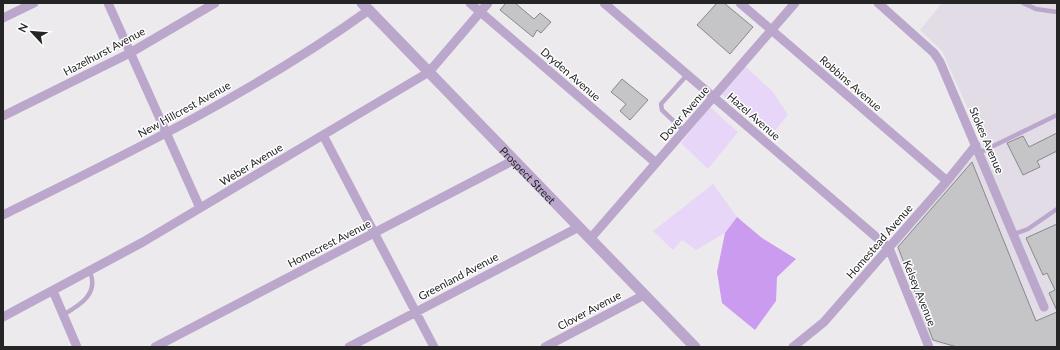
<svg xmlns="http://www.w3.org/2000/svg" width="1060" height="350" font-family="Lato,sans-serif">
  <rect width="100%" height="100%" fill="#eceaed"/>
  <path fill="#e1dce6" d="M942,3H1057V347H950L935,343L930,339L897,251L896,244L973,157L983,143L942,51L920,30Z"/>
  <path fill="#e8d6f8" d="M745,66L773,92L788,115L771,135L721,94Z
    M710,107L738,132L708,169L681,143Z
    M713,184L737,217L725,233L696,250L682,240L673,250L653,231Z"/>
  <path fill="#ca9bef" d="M737,217L762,238L796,259L777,277L776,301L755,330L722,303L717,272L725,233Z"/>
  <path fill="#c5c4c6" stroke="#89888a" d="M506,3H515L534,19L540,13L551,22L541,33L537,30L533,37L500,10Z
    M717,3H724L753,27L730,54L697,25Z
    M622,79L648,100L630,120L620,111L626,104L611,92Z
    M1057,133V151L1037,161L1040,167L1023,175L1007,143L1023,136L1029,147Z
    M972,162L1036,321L1057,312V347H957L933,340L898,247Z
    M1057,224V311L1049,293L1055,290L1047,273L1043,275L1026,238Z"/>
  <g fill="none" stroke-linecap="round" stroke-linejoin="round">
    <path stroke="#bba7cc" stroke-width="4.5" d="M1023,3L1036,9L1057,12
      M684,131L662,110L661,104L687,75
      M979,153L1057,115
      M1014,234L1028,229L1057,209
      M63,315C80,305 99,294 90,272"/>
    <path stroke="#bba7cc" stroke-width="9" d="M108,3L200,208
      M470,3L656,163
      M604,3L889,248L929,347
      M740,3L947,181
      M878,3L934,53L940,62L1044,307
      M3,18L34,3
      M3,116L130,53L215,3
      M323,135L434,347
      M3,215C129,153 255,92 369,10
      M590,239L795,3
      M53,291L77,347
      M3,317L143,242L429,72L488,3
      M155,347L514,160
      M349,347L579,227
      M545,347L644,295
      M793,347L824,322L947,181L976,145"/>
    <path stroke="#bba7cc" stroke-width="11" id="s1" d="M362,3L695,347"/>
  </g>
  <g text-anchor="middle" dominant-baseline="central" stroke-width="3" stroke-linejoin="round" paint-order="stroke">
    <g font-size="11" fill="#262526" stroke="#fff">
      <text transform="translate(104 51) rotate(-28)">Hazelhurst Avenue</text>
      <text transform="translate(571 74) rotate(41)">Dryden Avenue</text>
      <text transform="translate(851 83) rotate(41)">Robbins Avenue</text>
      <text transform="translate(184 109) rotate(-29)">New Hillcrest Avenue</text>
      <text transform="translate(684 113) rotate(-49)">Dover Avenue</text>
      <text transform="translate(754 116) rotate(41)">Hazel Avenue</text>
      <text transform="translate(987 140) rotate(67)">Stokes Avenue</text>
      <text transform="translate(251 164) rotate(-31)">Weber Avenue</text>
      <text stroke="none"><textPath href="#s1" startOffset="239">Prospect Street</textPath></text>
      <text transform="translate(879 241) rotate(-49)">Homestead Avenue</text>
      <text transform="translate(329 243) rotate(-27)">Homecrest Avenue</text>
      <text transform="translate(458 276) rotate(-28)">Greenland Avenue</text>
      <text transform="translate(920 293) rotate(68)">Kelsey Avenue</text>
      <text transform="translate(589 310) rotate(-28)">Clover Avenue</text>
    </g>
  </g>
  <rect width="1060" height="350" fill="none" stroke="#262526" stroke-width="8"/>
  <g transform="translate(32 32) rotate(296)" stroke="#ffffff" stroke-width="3" paint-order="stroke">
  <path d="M0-3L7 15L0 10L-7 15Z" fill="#262526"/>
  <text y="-6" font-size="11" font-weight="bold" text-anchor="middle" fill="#262526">N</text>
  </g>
</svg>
